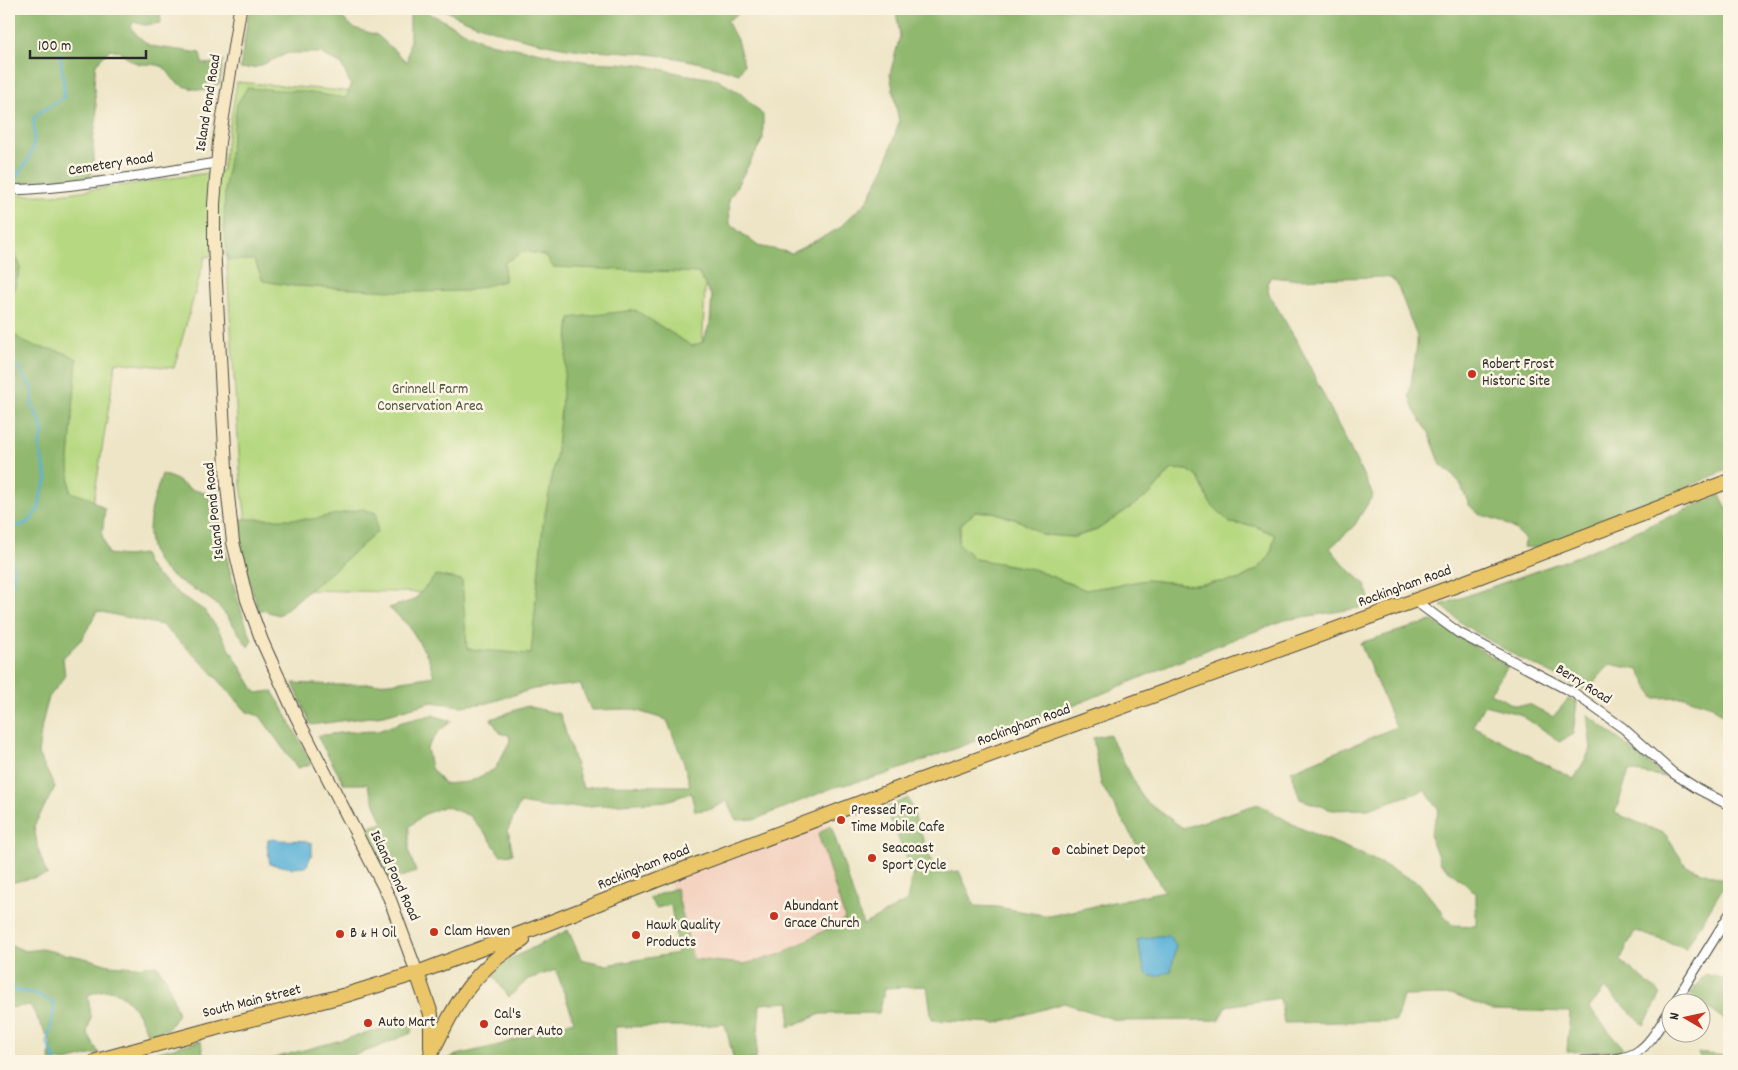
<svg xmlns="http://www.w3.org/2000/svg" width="1738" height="1070" font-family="Dekko,sans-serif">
  <rect width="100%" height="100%" fill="#fcf5e5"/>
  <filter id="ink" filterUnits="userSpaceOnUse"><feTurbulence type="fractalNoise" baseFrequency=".02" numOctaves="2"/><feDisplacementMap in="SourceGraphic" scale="10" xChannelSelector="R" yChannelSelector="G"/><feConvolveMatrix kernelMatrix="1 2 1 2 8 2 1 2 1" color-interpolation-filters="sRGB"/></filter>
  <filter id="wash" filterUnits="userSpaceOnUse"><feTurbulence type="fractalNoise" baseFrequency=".0096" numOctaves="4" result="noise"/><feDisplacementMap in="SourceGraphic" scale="20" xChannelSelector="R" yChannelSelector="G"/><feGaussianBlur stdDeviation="1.12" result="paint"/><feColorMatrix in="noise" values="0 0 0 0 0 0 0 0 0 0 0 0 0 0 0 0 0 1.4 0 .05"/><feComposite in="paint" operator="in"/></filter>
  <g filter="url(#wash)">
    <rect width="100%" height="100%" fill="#eee5c6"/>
    <path fill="#f4d3c1" d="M827,823L867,958L698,999L670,883Z"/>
    <path fill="#b6d880" stroke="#708256" d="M237,82L572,110L706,265L688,669L536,670L467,702L445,593L256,589L241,485L226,253L205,257L174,368L116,362L76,610L9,594V195H53L222,171Z
      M1172,469L1188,470L1198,477L1210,503L1230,523L1255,526L1275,535L1270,556L1258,569L1238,580L1195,585L1147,580L1086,590L1033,569L975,559L958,542L961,524L975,512H993L1020,521L1043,535L1074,537L1097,530L1150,494Z"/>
    <path fill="#90b86e" stroke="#5e724c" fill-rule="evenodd" d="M9,9H160L161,23L145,25L133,22L131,28L139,37L150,46L200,53L202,63L209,64L223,60L220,83L207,91C196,89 182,88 174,80C170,76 167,68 161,66C154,63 143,66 134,62C124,57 123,51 110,49L96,64L94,84L97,116L93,140L94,156L91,176L54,184L9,186Z
      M249,9H321L335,12L354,28L377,35L407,62L410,39V9H421L484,42L588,62L638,64L682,74L716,79L740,93L763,115V139L729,200L730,224L758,246L792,253L838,229L867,201L885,166L899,122L890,74L900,36L896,11L875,9H1729V469L1612,520L1537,548L1524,547L1525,540L1516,530L1501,521L1479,514L1469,505L1460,483L1454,476L1441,465L1429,433L1414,410L1409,395L1417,346V337L1397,284L1390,278L1383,277L1291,279L1271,277L1267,282L1269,294L1298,343L1373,495L1354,526L1330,548L1344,565L1365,584L1371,606L1285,620L1216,646L1049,716L973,742L884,775L835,787L756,819L736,820L727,801L711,809L695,811L691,793L666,801L589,806L550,808L520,803L508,830L513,854L500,855L489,838L470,816L445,806L423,815L409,827V852L416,872L389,881L366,828L383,823L367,784H344L317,736L347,732L378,731L402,722L432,715L452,721L439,731L427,748L431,768L444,784L469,782L495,769L510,741L509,735L500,733L491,719L527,706L560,714L583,788L602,785L690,786L684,763L667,720L631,709L591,710L580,684L533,689L488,703L461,706L432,702L384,715L311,725L293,683L338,685L389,683L434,676L428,657L409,626L389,608L414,600L436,575L462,580L467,649L531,654L543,524L556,457L570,318L635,310L692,346L703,342L710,323L712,297L698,273L553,267L546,256L525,251L505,262L504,281L466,291L413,292L293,286L263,281L254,260H228L224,226L225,186L237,104L247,88L299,91L346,98L351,86L342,65L321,53H288L257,67L240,69ZM1172,469L1188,470L1198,477L1210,503L1230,523L1255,526L1275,535L1270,556L1258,569L1238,580L1195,585L1147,580L1086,590L1033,569L975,559L958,542L961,524L975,512H993L1020,521L1043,535L1074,537L1097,530L1150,494Z
      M443,9H745L727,21L737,40L744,64L739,74C699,60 654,53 611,51C601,50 591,51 581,50C541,45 477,29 443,9Z
      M9,237L11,247L21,267L9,304Z
      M9,324C18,347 38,346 58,351C65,352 71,356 77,359L69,460L70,492L89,498L105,509L102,535L108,554L126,556L143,554L147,564L156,575L179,594L205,611L219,631L256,693L272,691L282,707L312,764L297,768L260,716L247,712L208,668L162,625L97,611L82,639L63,658L65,677L49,697L42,724L38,754L55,787L34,826L38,849L47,875L9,883Z
      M162,474L175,479L190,489L216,496C223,546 233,593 252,640L248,647C237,631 226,611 211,600C196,589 171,579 160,565C139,539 153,502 162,474Z
      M1720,495L1729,512V720L1712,706L1684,697L1654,698L1639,670L1610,664L1587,691L1516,656L1464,625L1441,605L1578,556Z
      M362,509L376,513L377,532L334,570L279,615L258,609L245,568L238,519H313Z
      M1432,621L1508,666L1490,693L1514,705H1531L1553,717L1568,699L1577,702L1573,734L1559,742L1550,734L1519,714L1484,705L1473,726L1574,779L1591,749L1587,714L1666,777L1629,771L1615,813L1665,834L1686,866L1727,881L1686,948L1635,931L1620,960L1661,994L1644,1025L1605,988L1589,1008L1626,1051L1567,1052L1570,1012L1492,1010L1454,995L1403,996L1396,1021L1284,1023L1280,998L1226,1006L1219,1020L1119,1021L1064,1003L997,1023L932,1020L927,986L885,988L879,1013L821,1014L789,1027L790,1002L760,1004L756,1059L734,1061L725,1024C688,1027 652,1026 615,1027L616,1061H592L589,1053L569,1054L560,1061H446L453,1056L499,1045L574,1021L556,970L528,979L509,997L489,970L568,930L581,959L607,965L678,953L671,905L656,908L649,898L676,888L693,959L744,964L782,954L845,919L818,834L831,825L863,925L907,901L913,872L885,808L908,798L936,874L959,871L975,906L997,907L1049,916L1164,891L1101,784L1093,738L1109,734L1144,800L1183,828L1258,804L1298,827L1368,857L1419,883L1452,925L1476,926V893L1440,863L1430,835L1439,810L1425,790L1368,809L1332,810L1300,799L1291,771L1396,727L1360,643Z
      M9,944L25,951L41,949L85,958L109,965L136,967L156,965L166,978L178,1014L168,1029L147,1034C143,1018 126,991 108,990C102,990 94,993 88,995L91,1017L87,1033L99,1053L66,1061H51L49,1056L52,1048L50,1041L30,1005L9,1008Z
      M1705,974L1729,980V1023L1690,995Z
      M416,1020L411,1033L373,1049L335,1061H263Z
      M201,1041L204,1061H134L133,1058Z
      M1729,1051V1061H1702L1698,1053L1726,1056Z"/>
    <path fill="#5bb2d8" stroke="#436e82" d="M273,839C285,842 301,838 312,843V854L306,867L293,868L270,864L267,846L268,840Z
      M1157,936H1170L1176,945L1171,971L1158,976H1150L1145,972L1137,940Z"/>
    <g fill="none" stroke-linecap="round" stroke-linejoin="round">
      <path stroke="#5bb2d8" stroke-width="2.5" d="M12,182C32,159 36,148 34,117C43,109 55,105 64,97C65,82 61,69 60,54
        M9,361L19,367L33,391L32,405L40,420L43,433L39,447L47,479L41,494L39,508L29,522L13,528L12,536L9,543
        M9,550L11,553L14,577L11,589L12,597L9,600
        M9,631L10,637L9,642
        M9,973L14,990L37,994L54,1003L52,1021L47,1042L56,1061"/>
    </g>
  </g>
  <g filter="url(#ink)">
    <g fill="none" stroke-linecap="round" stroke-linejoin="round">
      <g stroke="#484742" stroke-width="11">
        <path id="street" d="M9,190C78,188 147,174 216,163
          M1414,600L1459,633L1574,693L1623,728L1673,773L1698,789L1729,805
          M1675,1002L1729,915
          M1581,1061C1637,1060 1641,1057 1670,1010"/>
      </g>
      <g stroke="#484742" stroke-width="14">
        <path id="secondary" d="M240,9L219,142L214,204V245L227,486L233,542L247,600L262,641L296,716L389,897L417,973"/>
      </g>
      <g stroke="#484742" stroke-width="16">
        <path id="primary" d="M417,973L431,1014V1048
          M431,1054C456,1003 472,970 523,940
          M96,1061L209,1030L346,995L417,973L551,922L682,870L918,781L1452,587L1729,481"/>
      </g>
      <use href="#street" stroke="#fff" stroke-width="9"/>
      <use href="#secondary" stroke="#f7e8c3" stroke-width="12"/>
      <use href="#primary" stroke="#ebc669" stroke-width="14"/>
    </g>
  </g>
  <g fill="#c8321e" stroke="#fcf5e5" stroke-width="2">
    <circle cx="1472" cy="374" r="5"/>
    <circle cx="841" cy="820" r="5"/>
    <circle cx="1056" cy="851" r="5"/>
    <circle cx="872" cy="858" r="5"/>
    <circle cx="774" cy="916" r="5"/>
    <circle cx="434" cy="932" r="5"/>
    <circle cx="340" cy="934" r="5"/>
    <circle cx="636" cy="935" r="5"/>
    <circle cx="368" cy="1023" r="5"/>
    <circle cx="484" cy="1024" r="5"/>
  </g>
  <g text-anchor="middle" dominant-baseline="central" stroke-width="5" stroke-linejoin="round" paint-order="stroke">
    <g font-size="15" fill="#2b2b2b" stroke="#fcf5e5">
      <text transform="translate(209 103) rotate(-81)">Island Pond Road</text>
      <text transform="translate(111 165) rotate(-9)">Cemetery Road</text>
      <text transform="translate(215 511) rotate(-96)">Island Pond Road</text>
      <text transform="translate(1405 587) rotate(-20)">Rockingham Road</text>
      <text transform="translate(1583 685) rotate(32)">Berry Road</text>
      <text transform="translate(1024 726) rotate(-20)">Rockingham Road</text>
      <text transform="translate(644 868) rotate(-22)">Rockingham Road</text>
      <text transform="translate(394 876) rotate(65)">Island Pond Road</text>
      <text transform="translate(252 1002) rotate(-14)">South Main Street</text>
    </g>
    <g font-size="15" fill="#2b2b2b" stroke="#fcf5e5" text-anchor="start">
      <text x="1482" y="365">Robert Frost<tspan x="1482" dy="17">Historic Site</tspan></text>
      <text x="851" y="811">Pressed For<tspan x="851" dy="17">Time Mobile Cafe</tspan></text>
      <text x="882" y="849">Seacoast<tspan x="882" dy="17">Sport Cycle</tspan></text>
      <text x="1066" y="851">Cabinet Depot</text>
      <text x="784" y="907">Abundant<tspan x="784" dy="17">Grace Church</tspan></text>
      <text x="646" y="926">Hawk Quality<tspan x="646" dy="17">Products</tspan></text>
      <text x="444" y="932">Clam Haven</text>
      <text x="350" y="934">B &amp; H Oil</text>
      <text x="494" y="1015">Cal's<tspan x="494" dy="17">Corner Auto</tspan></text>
      <text x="378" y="1023">Auto Mart</text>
    </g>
    <g font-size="15" fill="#4e5640" stroke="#fcf5e5">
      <text x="430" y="390">Grinnell Farm<tspan x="430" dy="17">Conservation Area</tspan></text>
    </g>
  </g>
  <rect width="1738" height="1070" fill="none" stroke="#fcf5e5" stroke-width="30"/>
  <g transform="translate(1686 1018) rotate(279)"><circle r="24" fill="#fcf5e5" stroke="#a8a49b"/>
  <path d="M0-4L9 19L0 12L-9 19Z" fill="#c8321e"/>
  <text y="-8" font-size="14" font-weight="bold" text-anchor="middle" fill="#2b2b2b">N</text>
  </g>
  <path d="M30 50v8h116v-8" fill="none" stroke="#2b2b2b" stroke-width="2.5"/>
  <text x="38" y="50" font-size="15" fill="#2b2b2b" stroke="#fcf5e5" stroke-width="4" paint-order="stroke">100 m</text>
</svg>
